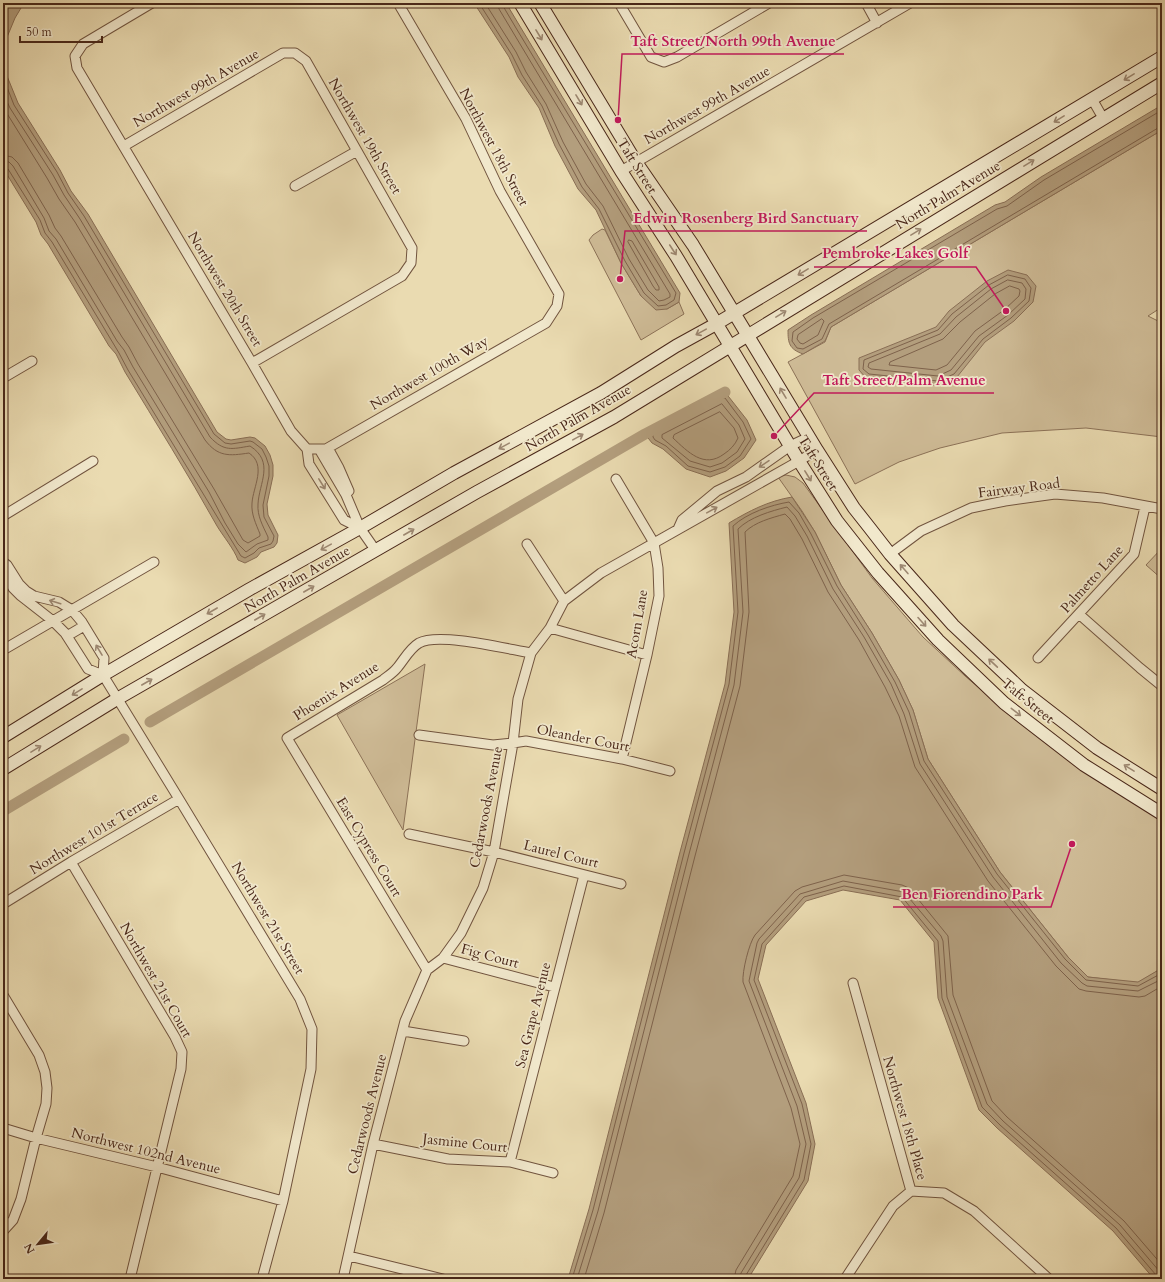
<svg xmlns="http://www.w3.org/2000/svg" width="1165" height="1282" font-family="Cardo,serif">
  <rect width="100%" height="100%" fill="#eadbb1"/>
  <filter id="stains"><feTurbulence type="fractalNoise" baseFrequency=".005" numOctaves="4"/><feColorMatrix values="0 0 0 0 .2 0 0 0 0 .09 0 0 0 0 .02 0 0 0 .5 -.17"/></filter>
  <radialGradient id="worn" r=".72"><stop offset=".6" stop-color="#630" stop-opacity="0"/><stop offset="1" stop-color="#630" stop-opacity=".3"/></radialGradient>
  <path fill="#cfbc97" stroke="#8c7258" d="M1162,130V307L1148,316L1162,323V437L1086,428L1002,433L940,448L899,462L855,484L788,362L825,342L831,327Z
    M602,229L605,230L621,263L641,296L667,309L679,302L684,314L641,340L589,240L593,235Z
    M786,475L795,477L803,483L872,578L923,637L965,676L992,699L1162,816V968L1138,983L1088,977L1068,957L1000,872L928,759L913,710L899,680L872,633L841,585L815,532L802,511L778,477Z
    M1162,548V579L1146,565Z
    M425,664L403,830L337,715Z"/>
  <path fill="#b39e7d" stroke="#896e55" d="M3,3H24L15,18L5,42L4,58L7,76L18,103L60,170L71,191L88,214L217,432L226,439L231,440L250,437L255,438L265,446L270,455L273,465V476L267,504L268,515L278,535L277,543L274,547L261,552L257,557L245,563L238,560C234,549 223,536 217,526C188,474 156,423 125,372L116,354L109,346L48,244L41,235L36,222L3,168Z
    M474,3H506L680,293L679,302L667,309L656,310L641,296L621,263L596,210L578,189L555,146L539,108L518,77L509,57Z
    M1162,105V130L831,327L825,341L803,354C789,349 788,343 788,330L811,315L995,205L1005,202L1041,177Z
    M1008,270L1027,275L1036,286L1033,302L1014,321L985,342L957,377L940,386L866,378L859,370V358L936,327L949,311L987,281Z
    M725,392L747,420L756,440L744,458L726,471L710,477L686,469L663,449L652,443L645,434Z
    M792,497L815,532L841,585L872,633L899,680L913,710L928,759L1000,872L1068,957L1088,977L1138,982L1162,968V1279H1154L1113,1231L997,1128L979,1110L938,998L934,942L900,900L843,890L806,901L766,945L758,979L806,1103L815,1144L808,1181L748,1279H568L589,1209L680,852L725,684L734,612L729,523C749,511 768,501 792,497Z"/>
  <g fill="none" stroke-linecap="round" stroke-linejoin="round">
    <path stroke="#7e624b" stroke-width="1" d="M479,3L512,55L522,75L542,106L559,144L582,187L599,209L625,261L644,293L658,306L666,305L674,300L676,293L516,28L503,6V3
      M485,3L516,52L526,72L546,104L563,142L586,184L603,206L629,259L648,290L659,301L664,300L670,297V294L499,9L498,3
      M3,77L14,105L57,172L68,193L84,216L214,434L225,443L231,444L250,441L253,442L262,449L266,457L269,466V476L263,505L264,517L274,536L273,541L271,544L259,548L254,553L245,558L241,556L128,370L119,353L113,343L52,242L45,233L40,220L8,169L3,166
      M3,93L10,108L53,175L64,195L80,219L210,437C224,452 232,449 250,446C275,462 259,483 258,504C257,516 263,526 268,537V540L257,544L246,552L238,544L225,523L209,492L133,367L124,350L117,341L56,239L49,231L44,218L13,166L9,162L3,161
      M3,107L47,178L59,199L75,222L205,440C218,457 229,456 249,453C267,465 253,487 252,503C251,514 256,524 260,534V536L248,543L243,540L214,489L138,364L129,347L122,337L61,236L55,228L49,215L18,163L12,157L3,155
      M1162,110L1044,180L1007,206L997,209L813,318L793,332L792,341L797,348L803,349L822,339L829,324L1158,128L1162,127
      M629,240L632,241L659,287V290H656L653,286L628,242Z
      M1008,275L1025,279L1031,288L1029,301L1011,318L983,339L954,374L938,381L869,374L863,369L864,360L938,330L952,314L989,285Z
      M1008,280L1022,283L1026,289L1025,299L1008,315L979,336L951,370L938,376L871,369L868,367L869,363L940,334L956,317L991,289Z
      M1010,286L1019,289L1020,291L1019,296L1004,310L975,331L947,365L936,370L889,365L890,362L943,339L960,322L995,294Z
      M822,319L824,321L818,335L803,344L800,343L797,339L798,335Z
      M723,398H725L743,422L751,439L740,456L725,467L710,472L688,466L666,446L655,440L653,437V434Z
      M722,404L739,425L745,439L737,452L722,463L710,467L690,461L662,438V435Z
      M720,412L734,428L738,438C735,445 730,450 724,454C704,469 688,452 673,438L674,435Z
      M572,1279L593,1210L684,853L729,684L738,612L733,526C747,513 771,505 789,502L799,513L811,534L837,586L868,635L895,682L909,712L924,761L997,874L1065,959L1086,980L1138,986L1162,973
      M577,1279L598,1211L689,854L734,685L743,612L738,529C750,517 771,511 787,507L795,516L807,536L833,589L864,637L891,684L904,714L920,764L993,877L1061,963L1082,983L1087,986L1138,991L1162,979
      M584,1279L604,1213L695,856L740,686L749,612L745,532C755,522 771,518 785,514L790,519L802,539L828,592L859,640L885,687L899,716L915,767L988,881L1056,966L1079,989L1086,991L1139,997L1145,996L1162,986
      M734,1279L736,1270L793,1176L800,1144L791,1108L743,982C742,972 749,943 755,935L795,891L802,887L844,875L902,885L909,888L948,936L953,995L992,1101L1007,1117L1124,1221L1162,1265
      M740,1279L741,1273L799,1178L806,1144L797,1106L749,981L757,943L759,939L800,894L843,881L904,892L941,936L943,941L947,997L987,1104L1003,1121L1120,1225L1160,1272L1162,1279
      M745,1279L746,1275L804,1180L811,1144L802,1104L754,980L762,944L804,897L844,886L902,897L938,941L942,998L982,1107L1000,1125L1116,1228L1156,1275L1157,1279"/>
    <path stroke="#b39e7d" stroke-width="11" d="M150,722L645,434L725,392
      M3,811L124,739"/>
    <g stroke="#71543f" stroke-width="11">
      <path id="street" d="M152,3L83,44L75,56L77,68L252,363L291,431L307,449L309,464L344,520L360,528
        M619,3L651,57L664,62L677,57L769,3
        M866,3L877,23
        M1092,99L1103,118
        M124,146L283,53H295L306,61L412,248L411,263L402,276L252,363
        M621,171L910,3
        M295,186L357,151
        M3,378L32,361
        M328,448L339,468L349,491
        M307,449H326L546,323L557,306L559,294L500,191L466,119L398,3
        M319,449L346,495L360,528L376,551
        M616,479L654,543L658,568L659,596L647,655L622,759
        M3,516L93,461
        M678,529L682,520L717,491L746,477L790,446L809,437
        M527,544L564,601
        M890,554L921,531L971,508L1005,501L1055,494L1103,498L1162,509
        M3,562L7,565L19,584L26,591L34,596L59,602L72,610L82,622L104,658L103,675
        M3,570L13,588L21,596L53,621L65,633L88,669L103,675L179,799L300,999L312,1029L311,1069L283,1201L262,1279
        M1080,615L1140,668L1162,686
        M550,628L647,655
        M67,636L84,626
        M3,650L154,562
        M1038,658L1134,554L1145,507
        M419,735L493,745L513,743L526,741L622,759L670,771
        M409,834L494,852L621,884
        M71,862L175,1037L182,1052L181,1069L130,1279
        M3,904L71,862L179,799
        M443,958L554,987
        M427,970L287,738L383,680C388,676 393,673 397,668C404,660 409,649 419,643C439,632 507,649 531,653
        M853,983L911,1191L944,1193L974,1211L1049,1279
        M3,995L39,1055L45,1072L47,1088L46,1104L36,1138L21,1199L13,1220L3,1231
        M403,1031L464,1041
        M3,1128L36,1138L157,1167L283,1201
        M373,1144L448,1159L510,1162L553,1173
        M510,1162L584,875
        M349,1256L443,1279
        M343,1279L373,1144L405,1021L427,970L443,958L461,933L483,888L494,852L513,743L518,699L531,653L550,628L564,601L601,573L799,461L817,450
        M845,1279L893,1206L911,1191"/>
    </g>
    <g stroke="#492719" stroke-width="14">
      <path id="secondary" d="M520,3L621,171L676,256L799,461L837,521L878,573L938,640L1004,703L1084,765L1162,814
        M540,3L636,162L693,245L817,450L854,508L869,527L890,554L953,625L1022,690L1097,748L1162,789
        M3,737L103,675L250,589L360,528L454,473L601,393L676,346L716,324L1162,57
        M3,769L117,699L477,492L614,417L1162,83"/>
    </g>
    <use href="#street" stroke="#f1e8cc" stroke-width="9"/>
    <use href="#secondary" stroke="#f1e8cc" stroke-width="12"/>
  </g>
  <defs><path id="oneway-shaft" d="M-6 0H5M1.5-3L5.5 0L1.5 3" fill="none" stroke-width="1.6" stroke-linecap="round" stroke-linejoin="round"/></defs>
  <g stroke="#9d8872">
    <use href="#oneway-shaft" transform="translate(539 35) rotate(59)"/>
    <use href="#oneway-shaft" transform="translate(1129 77) rotate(149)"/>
    <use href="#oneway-shaft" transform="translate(579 100) rotate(59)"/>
    <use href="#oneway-shaft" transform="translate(1059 119) rotate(149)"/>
    <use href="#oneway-shaft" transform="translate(1029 163) rotate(-31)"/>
    <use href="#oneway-shaft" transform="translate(916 232) rotate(-31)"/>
    <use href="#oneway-shaft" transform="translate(673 250) rotate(57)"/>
    <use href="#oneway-shaft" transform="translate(803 272) rotate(149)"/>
    <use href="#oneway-shaft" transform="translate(781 314) rotate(-31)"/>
    <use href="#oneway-shaft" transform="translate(701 332) rotate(151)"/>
    <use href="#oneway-shaft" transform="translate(783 393) rotate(-121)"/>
    <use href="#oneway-shaft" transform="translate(578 437) rotate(-29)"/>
    <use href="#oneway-shaft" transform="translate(504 446) rotate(151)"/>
    <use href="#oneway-shaft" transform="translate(764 464) rotate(146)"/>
    <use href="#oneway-shaft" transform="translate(808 476) rotate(58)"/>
    <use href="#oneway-shaft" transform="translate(322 484) rotate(58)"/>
    <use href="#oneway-shaft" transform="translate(712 510) rotate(-29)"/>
    <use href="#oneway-shaft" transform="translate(409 532) rotate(-30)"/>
    <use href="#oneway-shaft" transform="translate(326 547) rotate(151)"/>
    <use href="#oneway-shaft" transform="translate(904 569) rotate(-131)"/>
    <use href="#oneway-shaft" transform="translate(309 589) rotate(-30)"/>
    <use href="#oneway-shaft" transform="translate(55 602) rotate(-163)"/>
    <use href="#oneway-shaft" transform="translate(212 611) rotate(150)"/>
    <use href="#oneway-shaft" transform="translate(260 617) rotate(-30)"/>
    <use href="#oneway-shaft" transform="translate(922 622) rotate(48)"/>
    <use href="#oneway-shaft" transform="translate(99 650) rotate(-121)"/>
    <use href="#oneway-shaft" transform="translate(993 663) rotate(-137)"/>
    <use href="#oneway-shaft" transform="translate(147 682) rotate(-30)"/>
    <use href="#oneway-shaft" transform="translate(77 692) rotate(148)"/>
    <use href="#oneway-shaft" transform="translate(1016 712) rotate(38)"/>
    <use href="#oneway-shaft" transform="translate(36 749) rotate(-32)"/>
    <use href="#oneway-shaft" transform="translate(1129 768) rotate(-148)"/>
  </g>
  <g text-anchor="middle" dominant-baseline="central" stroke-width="3.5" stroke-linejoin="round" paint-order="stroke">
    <g font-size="14" fill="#492719" stroke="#f1e8cc">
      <text transform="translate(196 88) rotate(-30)">Northwest 99th Avenue</text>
      <text transform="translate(707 105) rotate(-30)">Northwest 99th Avenue</text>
      <text transform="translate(365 136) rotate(60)">Northwest 19th Street</text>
      <text transform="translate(494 147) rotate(62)">Northwest 18th Street</text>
      <text transform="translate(637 166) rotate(58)">Taft Street</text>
      <text transform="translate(948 195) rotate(-31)">North Palm Avenue</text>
      <text transform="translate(225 289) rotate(59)">Northwest 20th Street</text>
      <text transform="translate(429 373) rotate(-30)">Northwest 100th Way</text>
      <text transform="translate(578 418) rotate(-30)">North Palm Avenue</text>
      <text transform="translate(818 463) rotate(58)">Taft Street</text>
      <text transform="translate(1019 488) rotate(-7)">Fairway Road</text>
      <text transform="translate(297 579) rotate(-30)">North Palm Avenue</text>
      <text transform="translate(1092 579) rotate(-48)">Palmetto Lane</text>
      <text transform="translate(637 624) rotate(-80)">Acorn Lane</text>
      <text transform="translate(336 691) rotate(-32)">Phoenix Avenue</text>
      <text transform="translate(1028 701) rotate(39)">Taft Street</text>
      <text transform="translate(583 738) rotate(11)">Oleander Court</text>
      <text transform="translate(486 807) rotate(-79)">Cedarwoods Avenue</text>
      <text transform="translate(94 833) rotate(-31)">Northwest 101st Terrace</text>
      <text transform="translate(369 847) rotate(59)">East Cypress Court</text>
      <text transform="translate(561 854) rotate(14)">Laurel Court</text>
      <text transform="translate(268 918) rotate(59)">Northwest 21st Street</text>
      <text transform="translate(490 956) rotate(15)">Fig Court</text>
      <text transform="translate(156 980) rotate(60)">Northwest 21st Court</text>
      <text transform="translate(533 1015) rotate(-76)">Sea Grape Avenue</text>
      <text transform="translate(367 1114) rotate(-76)">Cedarwoods Avenue</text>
      <text transform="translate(905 1118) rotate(74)">Northwest 18th Place</text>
      <text transform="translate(465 1143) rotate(6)">Jasmine Court</text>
      <text transform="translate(146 1151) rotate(14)">Northwest 102nd Avenue</text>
    </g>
  </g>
  <path fill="none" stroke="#c2185b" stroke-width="1.5" d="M618 120L622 54H844M620 279L625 231H867M1006 311L976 267H814M774 436L814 393H994M1072 844L1051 907H893"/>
  <g fill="#c2185b" stroke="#f1e8cc" stroke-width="1.5">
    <circle cx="618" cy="120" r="4"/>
    <circle cx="620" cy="279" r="4"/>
    <circle cx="1006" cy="311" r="4"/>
    <circle cx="774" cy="436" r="4"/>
    <circle cx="1072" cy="844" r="4"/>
  </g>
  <g font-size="15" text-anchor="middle" font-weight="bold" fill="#c2185b" stroke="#f1e8cc" stroke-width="3.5" stroke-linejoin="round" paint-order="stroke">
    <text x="733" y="46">Taft Street/North 99th Avenue</text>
    <text x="746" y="223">Edwin Rosenberg Bird Sanctuary</text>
    <text x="895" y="258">Pembroke Lakes Golf</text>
    <text x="904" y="385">Taft Street/Palm Avenue</text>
    <text x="972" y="899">Ben Fiorendino Park</text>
  </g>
  <rect width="1165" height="1282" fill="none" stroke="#eadbb1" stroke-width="16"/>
  <rect x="4" y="4" width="1157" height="1274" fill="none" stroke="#492719" stroke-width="2"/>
  <rect x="8" y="8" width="1149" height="1266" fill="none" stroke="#492719"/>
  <g transform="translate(38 1244) rotate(241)" stroke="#f1e8cc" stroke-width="3" paint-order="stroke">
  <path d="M0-3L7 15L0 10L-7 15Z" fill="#492719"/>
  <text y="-6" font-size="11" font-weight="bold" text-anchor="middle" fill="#492719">N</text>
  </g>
  <path d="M20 36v6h82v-6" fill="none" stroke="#492719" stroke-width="2"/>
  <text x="26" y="36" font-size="12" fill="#492719" stroke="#f1e8cc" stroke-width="3" paint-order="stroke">50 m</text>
  <rect width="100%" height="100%" filter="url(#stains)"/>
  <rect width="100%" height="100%" fill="url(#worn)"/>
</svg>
